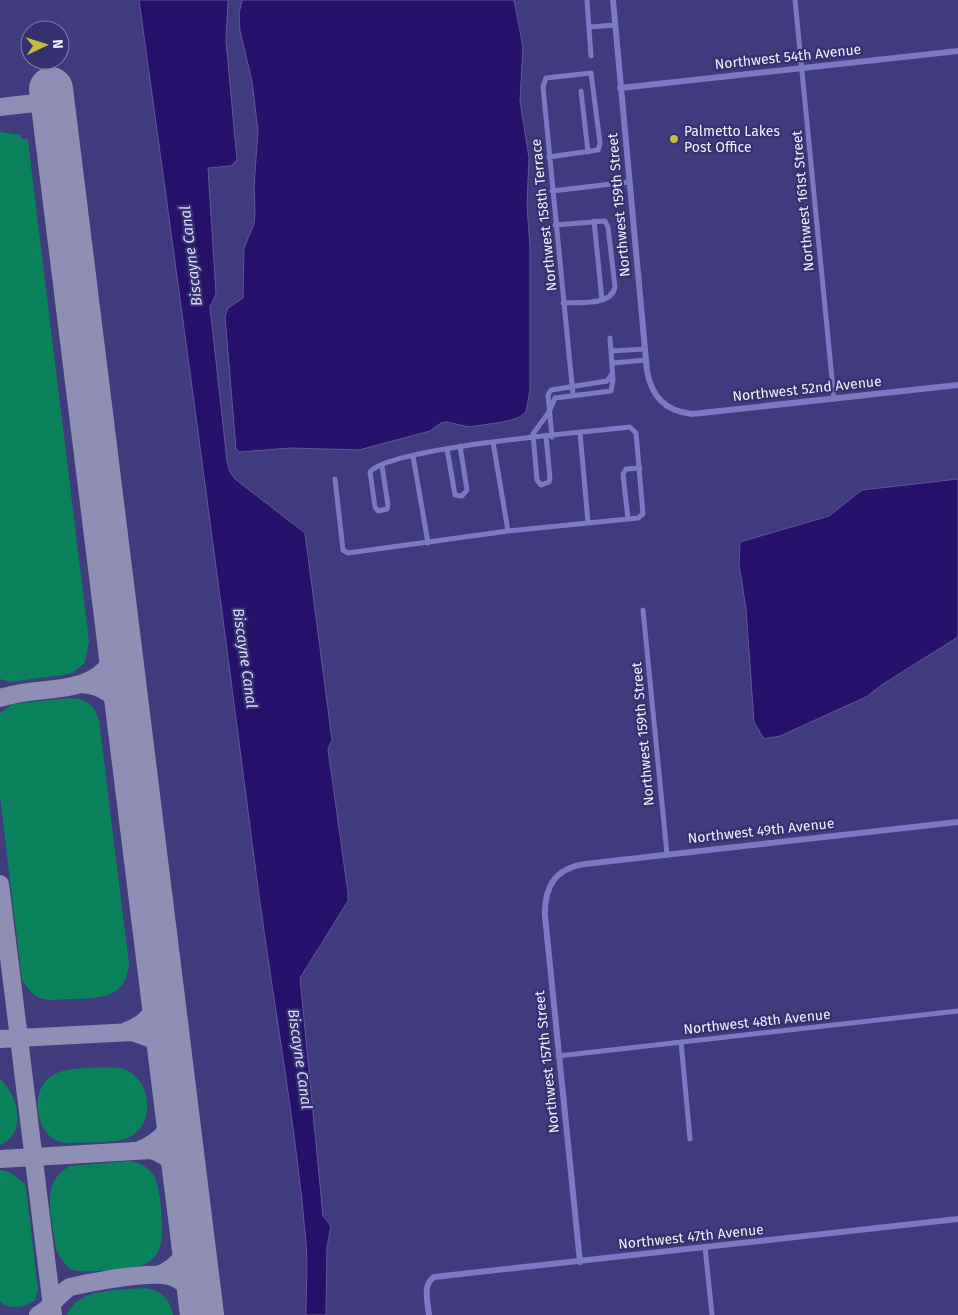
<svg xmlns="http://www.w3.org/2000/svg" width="958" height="1315" font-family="'Fira Sans',sans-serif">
  <rect width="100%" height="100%" fill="#3f3b7c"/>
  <path fill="#0a825b" d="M0,132L21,135L22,139H27L28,141L89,641L85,663L72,673L63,675L10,682L0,679Z
    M71,698C87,699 94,705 99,720L129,964C126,1000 98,998 70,999C60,999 48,1002 38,997C31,993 27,987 22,980L0,797V713L12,704Z
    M121,1068C150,1076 158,1122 130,1137C117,1144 85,1142 69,1143C36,1144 26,1090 53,1075C65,1067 106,1067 121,1068Z
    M0,1079C18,1094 28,1134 0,1145Z
    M130,1161C141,1163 150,1168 155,1178C161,1191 166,1242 157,1254C154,1257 150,1262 146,1264C138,1268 81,1274 73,1270C65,1266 60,1257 56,1250C53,1221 38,1182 70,1166Z
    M0,1170L10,1172L25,1184L27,1195L38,1289L35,1300C25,1308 9,1310 0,1301Z
    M143,1288C160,1289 170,1298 173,1315H67C78,1287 117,1291 143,1288Z"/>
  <path fill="#26126a" stroke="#635595" d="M139,0H228L226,41L237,160L231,166L208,168L216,294L210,307L227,461L230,472L235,479L305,533L332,740L328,749L348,893V901L300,978L323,1216L331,1226L327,1247L326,1315H306C306,1291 308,1266 306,1242C295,1116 271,991 255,865C218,577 179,288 139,0Z
    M242,0H514L523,47L520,101L529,158L527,206L530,246V390L526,412L518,418L503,422L469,427L447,422L441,423L430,431L359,450L291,448L239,452L236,449L225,316L228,308L243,298L244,248L254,224L255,212L254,186L258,131L252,81L240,31L239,14Z
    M958,479V637L883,684L866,697L780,736L764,739L754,722L746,609L739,564L740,542L829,516L862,490Z"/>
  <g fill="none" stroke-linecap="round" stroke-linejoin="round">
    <path stroke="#8f8eb4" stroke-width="18" d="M0,107L52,101
      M81,684C104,685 116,697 128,715
      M0,698C47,683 101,700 119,645
      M0,884L53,1315
      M126,1031C147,1024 155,1011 162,991
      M0,1039L132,1032L152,1039L171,1061
      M140,1150C161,1141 171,1129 177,1108
      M0,1159L151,1150C172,1157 180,1169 187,1190
      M158,1275C181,1266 190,1249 191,1226
      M38,1315C51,1308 57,1295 70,1287C91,1282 149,1271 169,1276C184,1280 193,1292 201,1303"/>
    <path stroke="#8f8eb4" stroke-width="44" d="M51,89L202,1315"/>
    <path stroke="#7a79c1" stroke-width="5" d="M587,0L591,56
      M795,0L834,399
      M590,27L615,25
      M581,91L588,152
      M549,157L598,150L600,143L591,73L546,78L543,87L573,395
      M552,191L629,182
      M594,221L602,300
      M555,225L605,221L608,227L615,287C612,306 578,302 563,303
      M611,351L645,349
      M613,363L646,360
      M580,433L588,522
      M546,437L550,478L549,482L541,485L537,480L533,434L549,412L555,398L611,391L613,380L610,338
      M552,437L548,395L551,390L607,381L612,374
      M493,442L508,531
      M447,449L455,495L462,496L467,490L460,446
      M413,456L428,543
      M335,479L343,550L348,553L508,531L638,518L643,514L636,433L630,427C590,432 389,447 370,472L375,507L378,511L387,509L388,505L382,466
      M628,519L623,474L626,469L640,468
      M643,610L667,854
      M681,1042L690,1139
      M558,1056L958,1011
      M705,1247L712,1315"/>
    <path stroke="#7a79c1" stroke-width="6" d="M613,0L647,371C652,397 665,411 692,414L958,385
      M620,88L958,51
      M580,1262L545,916C544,887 555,868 585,864L958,822
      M429,1315C428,1302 422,1285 434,1277L958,1219"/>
  </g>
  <circle fill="#c8bb3b" stroke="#353070" stroke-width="2" cx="674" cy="139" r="5"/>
  <g text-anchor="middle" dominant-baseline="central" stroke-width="4.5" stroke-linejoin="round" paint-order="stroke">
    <g font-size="14" fill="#f1f2fa" stroke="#353070">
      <text transform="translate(788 57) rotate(-6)">Northwest 54th Avenue</text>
      <text transform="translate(803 201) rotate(-95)">Northwest 161st Street</text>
      <text transform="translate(619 205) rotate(-95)">Northwest 159th Street</text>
      <text transform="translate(544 215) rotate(-96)">Northwest 158th Terrace</text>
      <text transform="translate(807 389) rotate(-6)">Northwest 52nd Avenue</text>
      <text transform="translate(643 734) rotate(-95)">Northwest 159th Street</text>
      <text transform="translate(761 831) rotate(-6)">Northwest 49th Avenue</text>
      <text transform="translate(757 1022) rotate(-6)">Northwest 48th Avenue</text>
      <text transform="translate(547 1062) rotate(-96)">Northwest 157th Street</text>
      <text transform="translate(691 1237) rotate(-6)">Northwest 47th Avenue</text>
    </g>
    <g font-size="14" fill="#f1f2fa" stroke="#353070" text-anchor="start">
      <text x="684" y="131">Palmetto Lakes<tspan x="684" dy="16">Post Office</tspan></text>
    </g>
    <g font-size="15" font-style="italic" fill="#dbddf6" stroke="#353070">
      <text transform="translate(191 256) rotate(-97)">Biscayne Canal</text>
      <text transform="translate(245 658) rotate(82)">Biscayne Canal</text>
      <text transform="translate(300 1059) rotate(82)">Biscayne Canal</text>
    </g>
  </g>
  <g transform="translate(45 45) rotate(86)"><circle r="24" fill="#353070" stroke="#807ea7"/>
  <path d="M0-4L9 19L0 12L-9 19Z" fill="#c8bb3b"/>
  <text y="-8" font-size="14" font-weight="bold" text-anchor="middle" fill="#f1f2fa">N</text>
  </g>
</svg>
